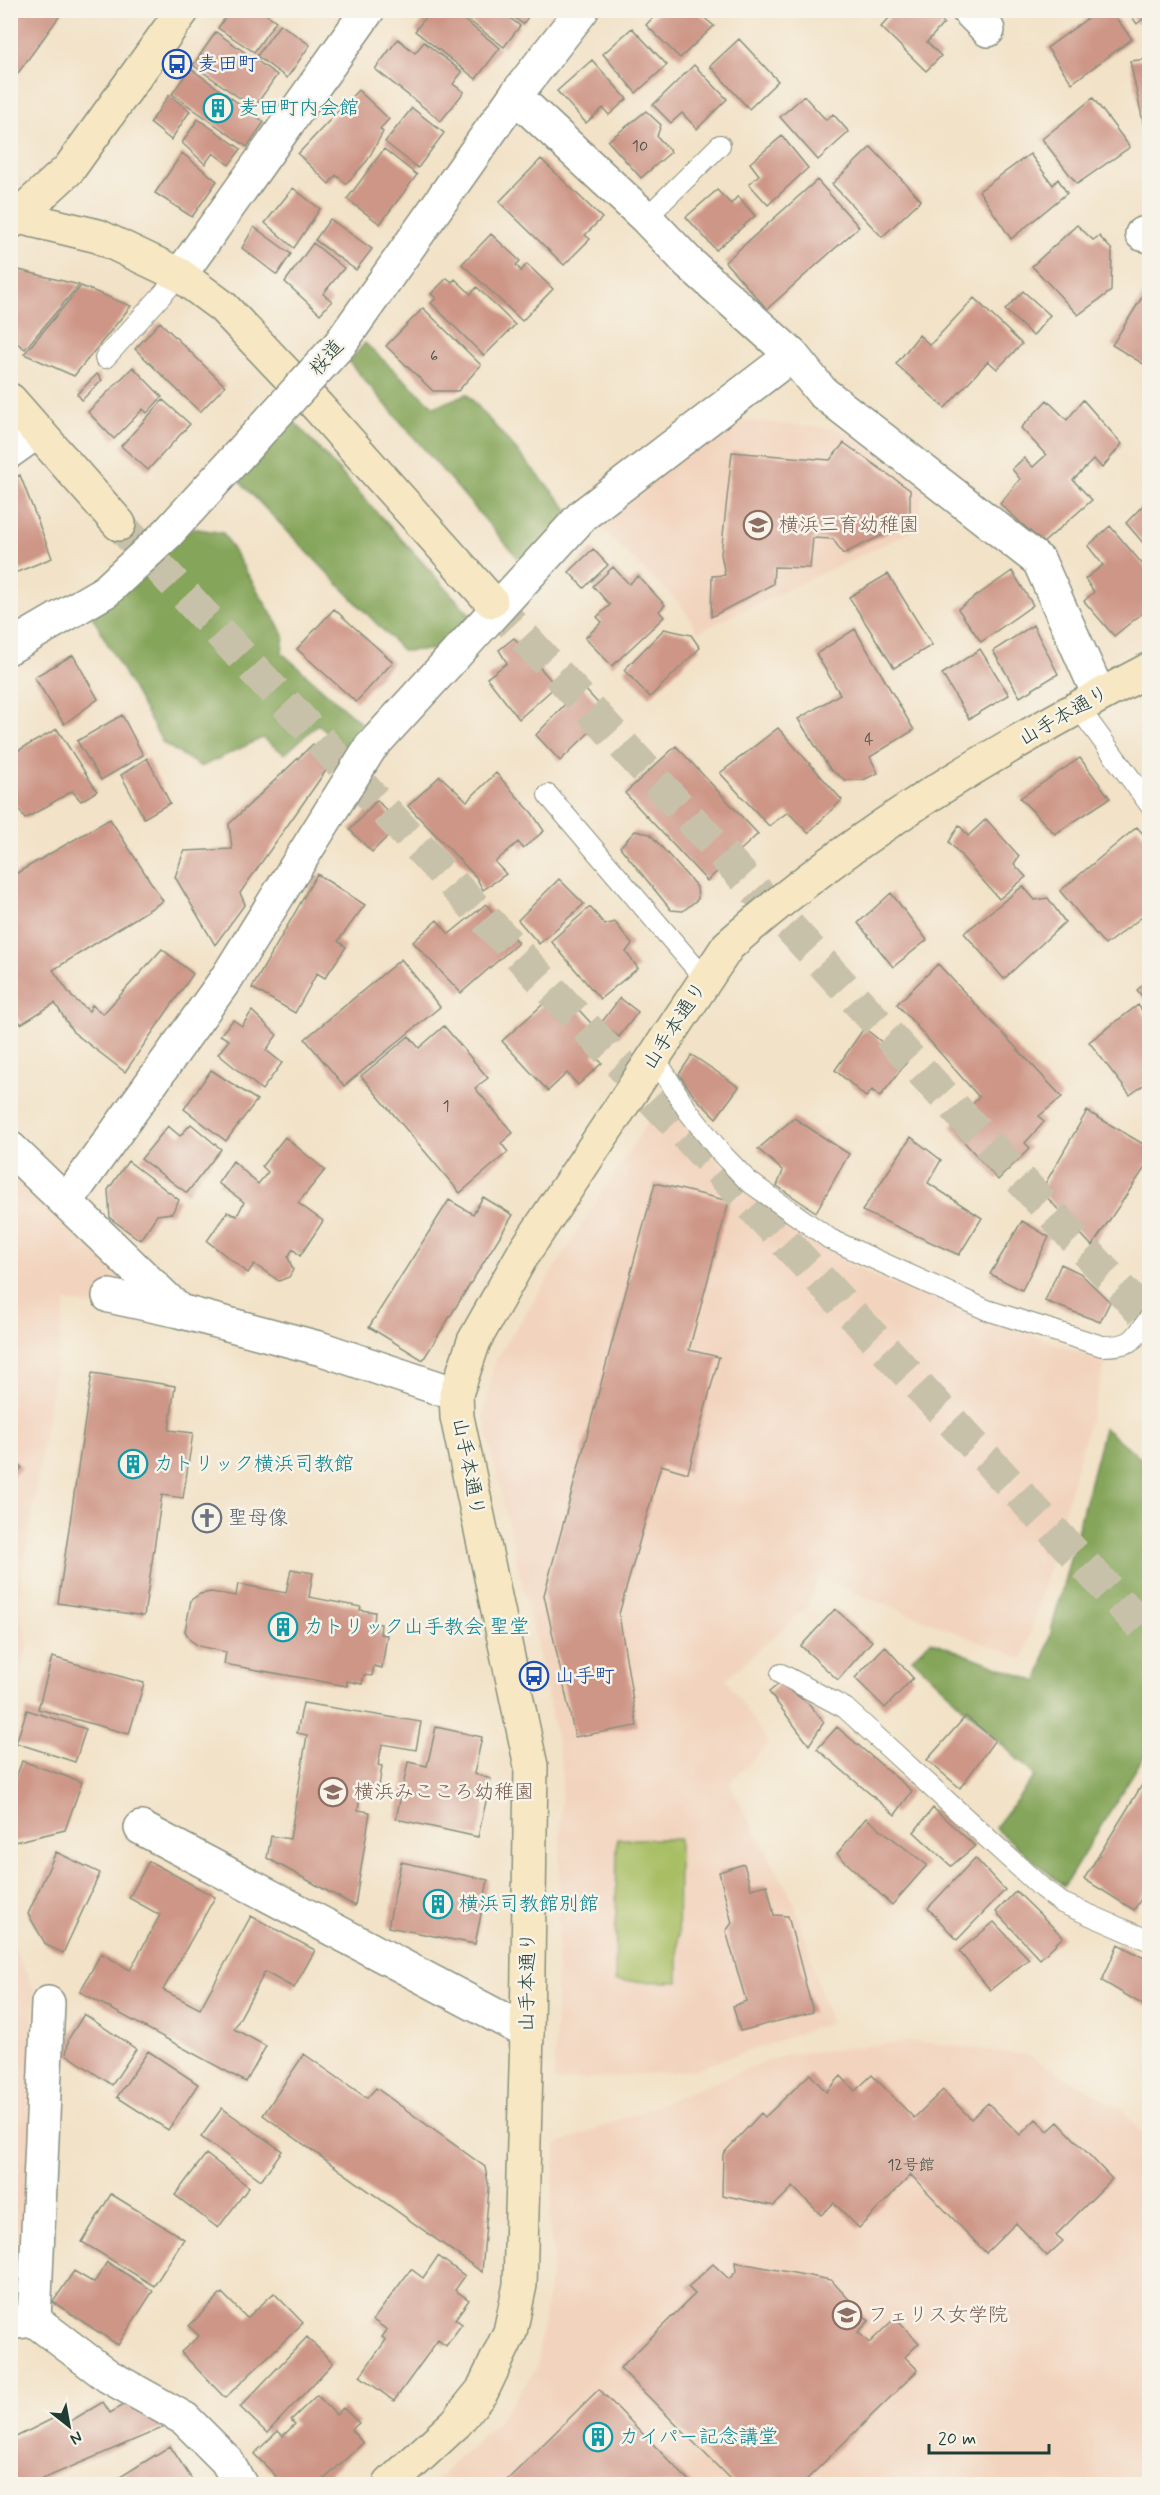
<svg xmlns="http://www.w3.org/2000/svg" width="1160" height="2495" font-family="Mynerve,'Klee One',sans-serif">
  <rect width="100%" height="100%" fill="#f7f3e8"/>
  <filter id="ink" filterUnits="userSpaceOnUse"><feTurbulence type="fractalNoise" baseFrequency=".0167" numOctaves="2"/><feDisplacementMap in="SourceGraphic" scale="12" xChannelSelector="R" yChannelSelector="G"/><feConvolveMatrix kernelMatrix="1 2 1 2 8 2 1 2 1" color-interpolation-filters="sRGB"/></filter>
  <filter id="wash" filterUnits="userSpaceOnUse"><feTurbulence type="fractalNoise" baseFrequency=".008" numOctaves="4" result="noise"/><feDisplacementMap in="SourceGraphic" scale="24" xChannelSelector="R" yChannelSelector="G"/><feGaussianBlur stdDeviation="1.35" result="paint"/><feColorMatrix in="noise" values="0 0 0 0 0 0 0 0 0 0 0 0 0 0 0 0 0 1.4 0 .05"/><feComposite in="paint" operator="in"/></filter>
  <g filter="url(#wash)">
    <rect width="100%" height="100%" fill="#f2e2c7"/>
    <path fill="#f2d4be" d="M731,419L839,429L923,487L918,528L698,632L683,607L595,522Z
      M665,1095L713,1156L788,1225L872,1276L1106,1362L1023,1659L819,1578L806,1608L726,1679L769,1744L729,1783L794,1902L830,2023L693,2070L554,2082L562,1767L538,1652L483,1415L495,1361Z
      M11,1165L144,1294L105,1308L66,1301L17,1608L29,1642L11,1707Z
      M10,1938L34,1990L25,2286L11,2296Z
      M914,2041L1027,2055L1123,2110L1149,2144V2484H431L500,2419L536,2369L553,2260L550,2224L556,2145L783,2055Z"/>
    <path fill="#a7be64" stroke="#637e4c" stroke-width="1.5" d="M617,1839H679L678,1982L615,1981Z"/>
    <path fill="#85a55a" stroke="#527147" stroke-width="1.5" d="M365,343L434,407L467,394L572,514L524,565L349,362Z
      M292,419L474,619L447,649L403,651L235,477Z
      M192,528L223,533L284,635L282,653L371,732L352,756L318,724L285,754L262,738L201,767L163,743L92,616Z
      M1104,1428L1149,1465V1758L1144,1756L1064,1886L995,1828L1035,1776L912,1658L931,1641L1038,1682Z"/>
    <g id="blocks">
      <path fill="#ce9687" d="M10,10H64L10,84Z
        M230,10H260L276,21L254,52L218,28Z
        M431,10H451L500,48L476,79L415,31Z
        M455,10H500L520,26L504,47Z
        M504,10H533L523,24Z
        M660,10H695L714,26L680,58L646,25Z
        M883,10H931L944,23L927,42L941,56L926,71L881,27L890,17Z
        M1099,10H1110L1132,39L1072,83L1047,48Z
        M1127,10H1150V22L1145,17L1137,24Z
        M280,24L310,45L287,78L257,56Z
        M632,28L667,65L636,93L603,54Z
        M216,32L277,75L254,108L193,65Z
        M398,39L415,53L424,42L462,72L453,84L464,92L441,121L375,69Z
        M739,39L778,81L749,109L710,66Z
        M1150,59V136H1146L1130,61Z
        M592,60L627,99L609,115L603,108L586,123L557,91Z
        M694,65L727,99L697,129L682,113L671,123L653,105Z
        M190,68L264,122L247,147L172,94Z
        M358,90L389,119L380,129L383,132L367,161L346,184L336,175L329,184L298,154Z
        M169,95L190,111L171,140L150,123Z
        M804,96L826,120L833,114L849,132L818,160L780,117Z
        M1093,98L1130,147L1077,184L1042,139Z
        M412,108L444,133L418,168L385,142Z
        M646,111L661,125L657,136L671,152L641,178L608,141Z
        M198,119L241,149L229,165L213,153L205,164L182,143Z
        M782,136L808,168L768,205L749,184L759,175L750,163Z
        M871,147L921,200L882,237L832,184Z
        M384,149L417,175L380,224L347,199Z
        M182,153L217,181L192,217L155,193Z
        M1030,154L1053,185L1058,179L1067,193L1011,239L979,191Z
        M541,159L602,218L585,235L590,239L564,265L499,202Z
        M817,180L859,227L767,309L725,262Z
        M293,188L320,209L294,248L265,223Z
        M717,190L731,204L738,196L755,216L716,250L686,217Z
        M330,219L372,249L356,270L315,240Z
        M1077,225L1093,240L1099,236L1112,250L1111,291L1078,315L1032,266Z
        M254,227L291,254L277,275L242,248Z
        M491,234L520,261L516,265L521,271L527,264L553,289L522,321L462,264Z
        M313,243L344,268L323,294L332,301L320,314L285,282Z
        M15,269L79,285L25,349L10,338V274Z
        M447,278L452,282L455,279L471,294L477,287L515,325L484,356L431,303L436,298L431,294Z
        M81,286L131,306L74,376L24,354Z
        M1023,291L1050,315L1033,336L1005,310Z
        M1146,291L1150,293V368L1112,345Z
        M974,298L1022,344L997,369L988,361L945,408L896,364L919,335L930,345Z
        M423,308L481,365L458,391H433L386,346Z
        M160,322L225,386L200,412L135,349Z
        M133,367L162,397L147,413L143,409L114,439L88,412Z
        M97,374L102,380L82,400L77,394Z
        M163,400L190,424L148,470L121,446Z
        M1047,400L1067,420L1083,400L1122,444L1102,468L1094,459L1073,480L1092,500L1043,543L1000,504L1020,479L1012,469L1024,458L1033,467L1046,455L1021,428Z
        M844,443L910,490V522L843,554L833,539L813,538L810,568L774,567L773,584L711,617L712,576L725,575L721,554L732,452L830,460Z
        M20,475L52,558L10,575V479Z
        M1150,498V551L1126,523Z
        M1110,526L1150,573V607L1114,636L1084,601L1094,592L1085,579L1103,565L1088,546Z
        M593,549L608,565L584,588L569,572Z
        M613,567L629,584L638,576L665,605L659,611L664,617L612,666L585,638L602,622L597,617L610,605L593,586Z
        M1012,571L1033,605L981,642L958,609Z
        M888,574L932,645L894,668L849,597Z
        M334,609L393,662L356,702L297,649Z
        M1033,625L1058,674L1020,697L993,651Z
        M664,629L691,635L700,648L650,697L624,670Z
        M855,629L914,730L870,757L878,773L863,780H845L830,769L798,719L840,694L816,654Z
        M514,638L556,686L519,719L487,678L507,663L499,650Z
        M980,649L1009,695L969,719L942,674Z
        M73,655L98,699L64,724L34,677Z
        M582,686L608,714L560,761L536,735Z
        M122,715L143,755L101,780L77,741Z
        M778,728L842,800L808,833L788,812L769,826L720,773Z
        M57,729L97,791L81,801L72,791L25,819L10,795V755Z
        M313,744L332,762L240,893L245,904L215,945L175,877L184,851L232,849L229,824Z
        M676,746L758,834L707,881L625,793Z
        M147,758L170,803L144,818L121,775Z
        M1080,758L1110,798L1055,834L1020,798Z
        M496,773L532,813L544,831L523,848L518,842L495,862L506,874L483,890L476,877L408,806L440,776L467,801Z
        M377,800L399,825L372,852L350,830Z
        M110,819L163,901L53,970L72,997L89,1011L92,1005L103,1014L162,949L193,974L125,1072L73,1032L55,1003L21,1024L10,1008V877Z
        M986,819L1019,856L1014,864L1026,877L999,899L949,842L959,825L968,836Z
        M1137,827L1150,842V911L1105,945L1060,891Z
        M635,831L650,834L697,887L698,899L683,911L671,910L620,847Z
        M317,874L365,905L338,941L346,947L325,978L317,973L295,1013L252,988Z
        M559,879L584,904L539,944L518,920Z
        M1023,886L1035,900L1048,898L1065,922L1004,979L964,933Z
        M891,893L927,940L893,967L858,923Z
        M486,904L518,943L461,993L413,942L437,920L449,934Z
        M590,907L605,925L615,922L632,944L626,952L638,968L600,999L551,941Z
        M401,959L440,1007L344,1086L305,1039Z
        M938,964L1062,1097L1039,1116L1044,1122L1025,1143L1030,1148L998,1180L951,1127L979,1097L897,1004Z
        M1150,979V1006L1137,990Z
        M560,989L608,1042L593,1055L602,1063L578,1085L567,1073L548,1091L502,1041Z
        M620,998L638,1012L619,1037L601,1023Z
        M1138,1005L1150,1021V1080L1130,1095L1089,1042Z
        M252,1011L277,1035L266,1050L282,1063L262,1090L218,1054L229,1040L220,1035L233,1020L242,1026Z
        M444,1026L488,1078L475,1088L513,1133L501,1143L508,1152L460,1193L361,1076L409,1036L419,1048Z
        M864,1028L907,1062L880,1097L872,1090L866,1097L835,1070Z
        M692,1055L739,1087L716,1118L694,1096L679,1074Z
        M211,1070L257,1100L226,1141L184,1109Z
        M1087,1111L1150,1148V1160L1092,1246L1041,1191Z
        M794,1118L849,1154L816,1212L777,1186L783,1171L758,1149Z
        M191,1124L221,1149L187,1193L141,1159L168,1126L180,1136Z
        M285,1137L325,1170L298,1203L323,1221L300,1256L293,1249L288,1257L293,1270L289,1277L279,1281L254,1264L248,1273L207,1241L227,1212L237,1216L244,1202L218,1183L233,1161L258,1184L268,1172L262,1166Z
        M911,1137L941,1160L928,1183L982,1218L959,1255L862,1211Z
        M128,1161L179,1200L172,1213L157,1215L140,1240L110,1218L108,1190Z
        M655,1183L729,1201L689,1350L719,1357L688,1473L661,1465L619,1614L637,1726L575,1737L544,1595Z
        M483,1197L513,1215L423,1360L369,1327L449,1200L473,1214Z
        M1022,1221L1049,1237L1022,1290L990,1274Z
        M1061,1264L1080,1273L1110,1302L1100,1322L1045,1301Z
        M92,1373L175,1386L169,1430L193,1433L183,1498L162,1495L144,1616L58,1603Z
        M10,1455L22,1468L10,1478Z
        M291,1569L313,1573L309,1597L361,1607L360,1610L375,1612L374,1623L381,1624L380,1634L387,1635L382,1668L374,1666L372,1676L364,1675L362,1684L347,1681V1686L224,1664L226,1652L199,1646L190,1640L185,1631L191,1600L200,1594L211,1592L236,1596L238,1584L286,1593Z
        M835,1609L872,1641L838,1680L801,1646Z
        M885,1646L913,1678L885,1708L855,1678Z
        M52,1657L144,1683L129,1734L38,1709Z
        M780,1683L810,1705L824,1722L809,1745L769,1692Z
        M303,1703L421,1722L416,1750L382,1744L378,1765L382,1766L379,1786L362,1783L358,1810L370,1812L355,1906L267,1858L271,1836L290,1839L307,1735L297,1733Z
        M27,1710L86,1729L75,1762L16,1743Z
        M966,1716L995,1740L960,1788L927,1760Z
        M436,1727L482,1737L474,1774L491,1779L478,1837L396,1819L408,1762L427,1766Z
        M837,1727L912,1791L895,1815L817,1749Z
        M22,1761L82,1782L65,1830L10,1843V1794Z
        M1150,1772V1885L1134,1910L1084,1879Z
        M933,1808L975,1846L951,1866L914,1832Z
        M866,1818L927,1865L892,1905L837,1854Z
        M56,1852L100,1873L63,1953L46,1945L28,1914Z
        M975,1858L1005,1890L957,1940L928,1908Z
        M149,1861L215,1897L163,1990L200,2009L251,1916L315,1950L294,1988L265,1972L234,2029L266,2046L246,2082L80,1992L101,1953L130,1970L160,1915L129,1898Z
        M401,1862L488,1880L475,1944L388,1927Z
        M744,1864L751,1889L767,1885L774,1915L788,1916L813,2012L740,2031L733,2006L746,2001L726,1931L732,1923L719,1872Z
        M1016,1891L1063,1937L1040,1959L996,1912Z
        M994,1922L1029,1959L990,1990L959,1951Z
        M1118,1944L1150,1961V2009L1102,1981Z
        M84,2014L136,2049L112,2085L66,2054L69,2038Z
        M148,2051L198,2084L168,2130L117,2097Z
        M304,2054L367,2098L376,2088L485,2167L489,2188L482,2272L263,2115Z
        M810,2074L826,2092L841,2076L855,2091L872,2075L914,2118L943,2090L971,2119L988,2103L1020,2135L1036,2119L1048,2131L1058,2122L1112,2179L1056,2235L1063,2241L1047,2256L1016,2223L986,2253L911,2175L859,2228L834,2203L821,2215L793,2187L774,2206L722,2195L723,2154L761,2113L765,2117Z
        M222,2108L282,2151L261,2180L201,2137Z
        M206,2154L249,2187L218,2228L175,2195Z
        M111,2194L184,2239L154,2286L82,2242Z
        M438,2256L465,2276L455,2290L469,2300L455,2319L462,2324L446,2346L438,2340L394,2401L360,2376L386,2340L382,2337L387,2330L373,2320L411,2269L423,2278Z
        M107,2262L153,2291L118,2345L53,2302L74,2271L94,2283Z
        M735,2262L831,2280L869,2321L858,2332L869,2343L895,2318L919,2343L905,2357L918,2370L802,2484H735L620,2368L695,2294L688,2287L713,2264L729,2279L736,2272Z
        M222,2293L247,2318L274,2293L303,2323L225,2398L181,2352L199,2336L189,2326Z
        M307,2337L333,2363L267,2433L240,2407Z
        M599,2389L692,2484H503Z
        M317,2395L336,2415L343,2408L359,2423L351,2430L363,2443L319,2484H275L271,2481L276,2476L254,2454L278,2431L283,2436L295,2424L291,2420Z
        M103,2402L110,2413L126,2404L165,2427L31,2484H10V2440L62,2414L69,2422Z
        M170,2446L195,2484H109Z"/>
    </g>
  </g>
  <g filter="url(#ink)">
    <use href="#blocks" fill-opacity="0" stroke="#88907e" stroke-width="1.5"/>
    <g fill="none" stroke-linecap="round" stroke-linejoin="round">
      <path stroke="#c8c1aa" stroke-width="33" stroke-dasharray="33 16" stroke-linecap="butt" d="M119,524L1150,1635
        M491,601L1150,1321"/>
      <g stroke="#88907e" stroke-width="22">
        <path id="lane" d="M646,218L720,145
          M105,358L180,275
          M1078,707L1150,805
          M548,795L705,979
          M655,1058L688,1111L721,1153L748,1181L830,1239L987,1310L1102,1346C1133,1346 1133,1341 1150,1317
          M781,1674L845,1708L1042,1888L1062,1903L1150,1941"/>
      </g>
      <g stroke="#88907e" stroke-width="36">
        <path id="street" d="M968,10L988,30
          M515,96L646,218L689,263L792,355L822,392L1039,561L1099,695
          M1142,234L1150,236
          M180,275L368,10
          M340,344L515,96L582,10
          M10,451L38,431
          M10,647L106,591L168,533L265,426
          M10,1148L179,1311L322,1349L456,1394
          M66,1202L226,979L370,748L583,515L792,355
          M109,1296L179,1311
          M141,1828L527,2032
          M34,2320L48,2003
          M10,2323L34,2320L108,2376L185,2419L226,2460L240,2484"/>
      </g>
      <g stroke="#88907e" stroke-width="36">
        <path id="secondary" d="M10,215L98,236L180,275L223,307L318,407L491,601
          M10,223L69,169L183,10
          M10,400L119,524
          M390,2484L456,2423L482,2391L510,2332L520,2285L527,2032L531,1766L457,1417L456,1394L474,1341L523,1254L728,946C853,834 1001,747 1150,669"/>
      </g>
      <use href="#lane" stroke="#fff" stroke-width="20"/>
      <use href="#street" stroke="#fff" stroke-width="33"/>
      <use href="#secondary" stroke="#f7e8c3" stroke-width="33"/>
      <g stroke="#88907e" stroke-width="36" stroke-linecap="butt">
        <path id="street-bridge" d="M265,426L340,344"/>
      </g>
      <use href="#street-bridge" stroke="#fff" stroke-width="33"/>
    </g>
  </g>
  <defs>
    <g id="bus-ring" transform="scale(1.5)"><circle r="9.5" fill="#f7f3e8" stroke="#1a4fb4" stroke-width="1.5"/><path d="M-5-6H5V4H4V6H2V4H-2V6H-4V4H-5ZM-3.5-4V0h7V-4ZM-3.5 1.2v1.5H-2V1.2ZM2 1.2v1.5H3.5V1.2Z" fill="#1a4fb4"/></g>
    <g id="building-ring" transform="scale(1.5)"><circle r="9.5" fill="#f7f3e8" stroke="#0f9aa8" stroke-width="1.5"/><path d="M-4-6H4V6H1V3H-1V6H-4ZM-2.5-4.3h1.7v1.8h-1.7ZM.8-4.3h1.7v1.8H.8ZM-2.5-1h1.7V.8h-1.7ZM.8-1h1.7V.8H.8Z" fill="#0f9aa8"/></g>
    <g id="school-ring" transform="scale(1.5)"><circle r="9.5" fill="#f7f3e8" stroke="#8d6e63" stroke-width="1.5"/><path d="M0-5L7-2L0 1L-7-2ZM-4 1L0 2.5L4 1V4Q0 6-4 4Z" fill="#8d6e63"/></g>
    <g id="church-ring" transform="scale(1.5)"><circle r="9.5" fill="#f7f3e8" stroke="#6b7280" stroke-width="1.5"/><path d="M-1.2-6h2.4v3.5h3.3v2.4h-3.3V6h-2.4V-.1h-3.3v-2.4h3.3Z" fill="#6b7280"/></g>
  </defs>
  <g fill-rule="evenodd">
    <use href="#bus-ring" x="177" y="64"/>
    <use href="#building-ring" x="218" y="108"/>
    <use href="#school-ring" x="758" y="525"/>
    <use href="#building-ring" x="133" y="1464"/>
    <use href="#church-ring" x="207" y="1518"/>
    <use href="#building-ring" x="283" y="1627"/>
    <use href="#bus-ring" x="534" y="1676"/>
    <use href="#school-ring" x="333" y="1792"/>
    <use href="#building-ring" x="438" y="1904"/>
    <use href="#school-ring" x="847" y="2315"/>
    <use href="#building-ring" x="598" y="2437"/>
  </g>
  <g text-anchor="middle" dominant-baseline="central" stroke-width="5" stroke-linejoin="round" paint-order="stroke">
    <g font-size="16" fill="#4b5349">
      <text x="640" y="146">10</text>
      <text x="434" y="356">6</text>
      <text x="869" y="739">4</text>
      <text x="446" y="1106">1</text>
      <text x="911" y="2165">12号館</text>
    </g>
    <g font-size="20" fill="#164399" stroke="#f7f3e8" text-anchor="start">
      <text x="198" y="64">麦田町</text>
      <text x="555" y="1676">山手町</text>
    </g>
    <g font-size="20" fill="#0d838f" stroke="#f7f3e8" text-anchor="start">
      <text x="239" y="108">麦田町内会館</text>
      <text x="154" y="1464">カトリック横浜司教館</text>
      <text x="304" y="1627">カトリック山手教会 聖堂</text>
      <text x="459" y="1904">横浜司教館別館</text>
      <text x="619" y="2437">カイパー記念講堂</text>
    </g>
    <g font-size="20" fill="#1f3d34" stroke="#f7f3e8">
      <text transform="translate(327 358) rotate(-49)">桜道</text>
      <text transform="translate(1064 716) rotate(-30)">山手本通り</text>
      <text transform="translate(675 1026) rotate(-57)">山手本通り</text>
      <text transform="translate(468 1467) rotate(79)">山手本通り</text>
      <text transform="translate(528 1982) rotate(-89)">山手本通り</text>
    </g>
    <g font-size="20" fill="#785e54" stroke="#f7f3e8" text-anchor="start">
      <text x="779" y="525">横浜三育幼稚園</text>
      <text x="354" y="1792">横浜みこころ幼稚園</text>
      <text x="868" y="2315">フェリス女学院</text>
    </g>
    <g font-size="20" fill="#5b616d" stroke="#f7f3e8" text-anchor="start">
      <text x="228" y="1518">聖母像</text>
    </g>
  </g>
  <rect width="1160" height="2495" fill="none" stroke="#f7f3e8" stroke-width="36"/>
  <g transform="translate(69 2426) rotate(149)" stroke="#f7f3e8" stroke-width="4.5" paint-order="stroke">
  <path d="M0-4.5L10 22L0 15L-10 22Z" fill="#1f3d34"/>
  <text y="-9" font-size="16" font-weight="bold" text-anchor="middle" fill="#1f3d34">N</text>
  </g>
  <path d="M929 2444v9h120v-9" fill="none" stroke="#1f3d34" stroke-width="3"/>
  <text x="938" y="2444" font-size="18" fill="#1f3d34" stroke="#f7f3e8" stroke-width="4.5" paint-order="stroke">20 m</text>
</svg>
